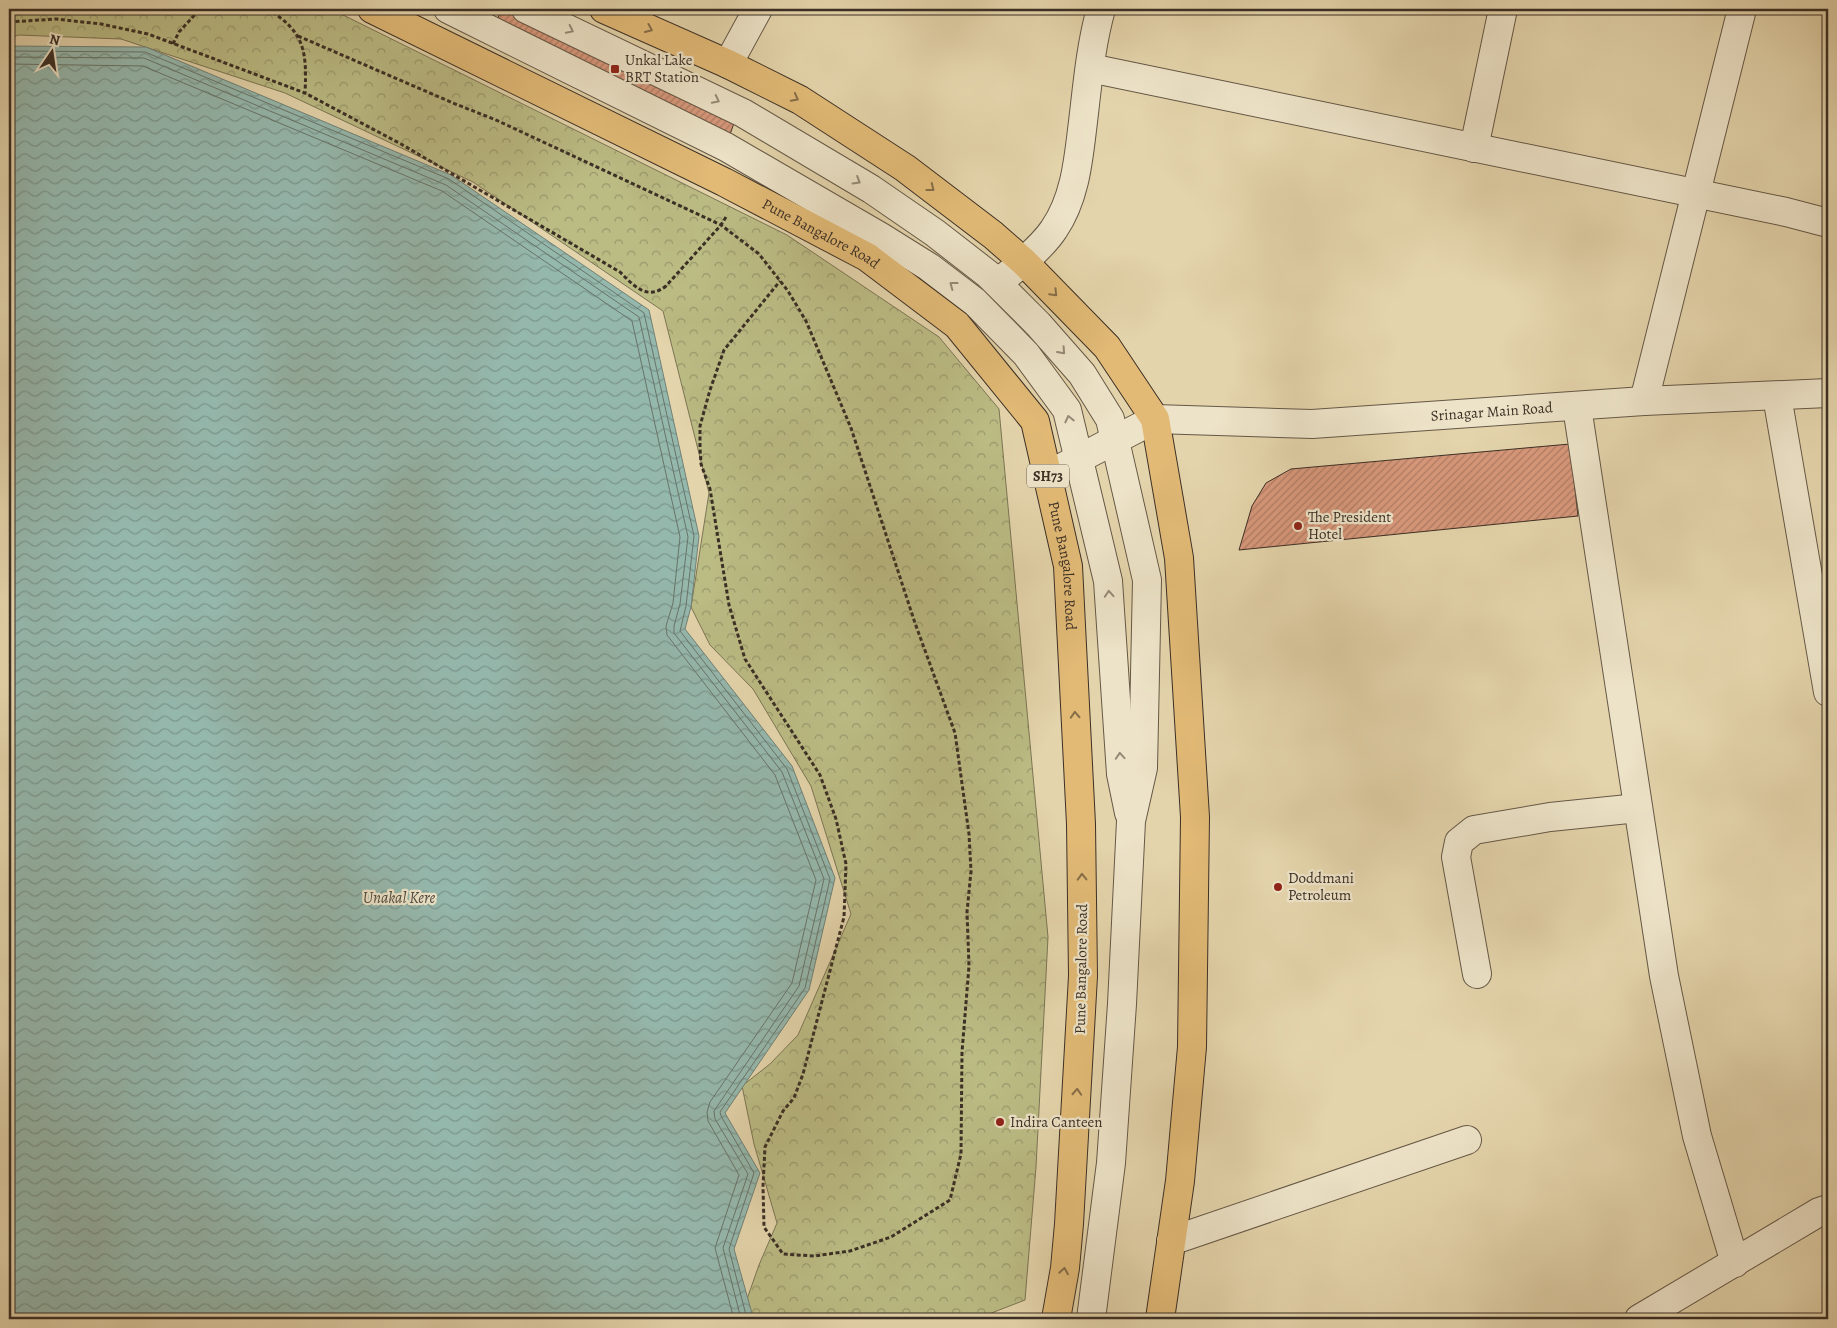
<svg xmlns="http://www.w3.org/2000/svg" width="1837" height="1328" font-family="Alegreya,serif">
  <defs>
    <pattern id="park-crowns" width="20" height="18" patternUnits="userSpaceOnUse" patternTransform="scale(1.25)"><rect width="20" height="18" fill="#bbbb84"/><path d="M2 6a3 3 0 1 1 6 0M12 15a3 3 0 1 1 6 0" fill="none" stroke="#99986c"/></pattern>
    <pattern id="water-waves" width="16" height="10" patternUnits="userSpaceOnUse" patternTransform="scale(1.25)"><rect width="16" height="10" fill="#95b8ad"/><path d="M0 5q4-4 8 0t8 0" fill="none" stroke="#7b968d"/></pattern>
    <pattern id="building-hatch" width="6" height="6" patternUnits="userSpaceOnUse" patternTransform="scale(1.25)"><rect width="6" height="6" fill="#d8987b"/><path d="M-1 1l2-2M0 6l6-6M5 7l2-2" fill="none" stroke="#b07c65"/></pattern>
  </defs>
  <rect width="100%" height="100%" fill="#e4d4ab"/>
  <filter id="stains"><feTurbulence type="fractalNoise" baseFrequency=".004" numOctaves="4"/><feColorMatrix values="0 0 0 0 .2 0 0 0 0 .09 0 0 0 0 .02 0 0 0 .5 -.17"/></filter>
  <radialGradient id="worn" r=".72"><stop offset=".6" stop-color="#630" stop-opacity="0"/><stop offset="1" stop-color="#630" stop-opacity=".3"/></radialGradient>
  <path fill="url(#park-crowns)" stroke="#7b7554" d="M9,9H331L787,235L939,337L999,409L1048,937L1036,1167L1025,1300L976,1319H740L759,1265L777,1223L754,1144L742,1086L770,1064L798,1035L851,914L811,786L753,689L710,645L691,607L709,493L663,311L473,182L285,93L121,39L18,35L9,39Z"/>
  <path fill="url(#water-waves)" stroke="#718177" d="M9,46L146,47L451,175L649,310L699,536L691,607L685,629L792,766L835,878L809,990L725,1113L760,1173L734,1249L753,1317L751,1319H9Z"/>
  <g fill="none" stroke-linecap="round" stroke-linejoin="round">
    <path stroke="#687469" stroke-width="1" d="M9,51L145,52L449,179L644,313L694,536L686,606L680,631L787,769L830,879L805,988L720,1112L721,1116L754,1173L729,1249L747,1319
      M9,57L144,58L446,185L639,317L688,537L680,604L674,626V633L782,772L824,879L799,986L714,1111L715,1119L748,1174L723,1248L741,1319
      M9,64L143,66L442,191L632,321L680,537L673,603L666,626L667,635L775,775L816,880L792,983L710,1102L707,1112L708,1121L739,1175L715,1248L734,1319"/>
  </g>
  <path fill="url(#building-hatch)" stroke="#3b2f25" d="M502,9H510L737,115L729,137L495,24Z
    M1570,444L1578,516L1239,550L1252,506L1266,483L1291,469Z"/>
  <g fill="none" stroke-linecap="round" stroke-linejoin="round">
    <g stroke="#655846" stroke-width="30">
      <g id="minor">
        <path d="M448,9L726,147L881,237L929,267L975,302L1026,354L1067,410L1108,581L1121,774L1129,813"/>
        <path d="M526,9L743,113L871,189L935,233L989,275L1038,324L1082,374L1110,419L1147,580L1143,768L1131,821L1122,1004L1111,1163L1091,1319"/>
        <path d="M728,64L758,9"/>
        <path d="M1090,68L1786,212L1828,223"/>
        <path d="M1474,148L1503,9"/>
        <path d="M1005,277C1021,264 1043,246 1054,229C1074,200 1078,164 1082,130C1087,90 1090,48 1101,9"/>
        <path d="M1777,396L1828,692"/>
        <path d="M1644,401L1742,9"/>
        <path d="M1577,407L1664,976L1697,1136L1735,1263"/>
        <path id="s1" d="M1063,467L1155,419L1312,424L1644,401L1828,393"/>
        <path d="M1477,974L1456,857L1459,842L1474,830L1550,817L1638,808"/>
        <path d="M1171,1241L1467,1140"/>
        <path d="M1639,1319L1819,1212L1828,1209"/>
      </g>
    </g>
    <g stroke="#3b2f25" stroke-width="30">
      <g id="major">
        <path id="s2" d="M372,9L724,182L867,257L957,325L1035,421L1068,566L1081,824L1083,976L1069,1224L1065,1268L1056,1319"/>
        <path d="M604,9L728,64L800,100L905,168L993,235L1024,262L1107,347L1155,419L1179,558L1195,817L1192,1047L1180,1181L1160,1319"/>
      </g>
    </g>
    <path stroke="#3b2f25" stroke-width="3" stroke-dasharray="4 2.5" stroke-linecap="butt" d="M267,9C305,31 307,52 305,93
      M9,22L56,19L101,24L148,34L305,93L401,144L620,272C634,286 647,301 666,286L721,225L726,217
      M298,36L453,103L496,120L721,225L759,254L788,291L806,321L851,428L915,623L955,733L969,834L971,871L967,912L969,966L962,1052L961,1154L950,1200L891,1237L850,1251L814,1256L783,1254L764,1227L763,1186L765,1147L783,1111L794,1098L803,1074L844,917L846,864L836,819L820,775L745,659L729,605L710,489L701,464L700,448V426L710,390L724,350L780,281
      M173,44L179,32L200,9"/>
    <use href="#minor" stroke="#ede3c8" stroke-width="28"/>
    <use href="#major" stroke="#e2ba76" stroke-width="28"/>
  </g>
  <defs><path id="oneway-chevron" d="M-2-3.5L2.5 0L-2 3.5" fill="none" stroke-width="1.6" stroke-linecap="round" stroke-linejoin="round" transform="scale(1.25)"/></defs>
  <g stroke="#866e49">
    <use href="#oneway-chevron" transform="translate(649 29) rotate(24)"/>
    <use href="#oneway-chevron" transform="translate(795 98) rotate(28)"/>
    <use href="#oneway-chevron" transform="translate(931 188) rotate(38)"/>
    <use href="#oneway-chevron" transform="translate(1054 293) rotate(46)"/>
    <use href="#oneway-chevron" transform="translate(1075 715) rotate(-93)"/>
    <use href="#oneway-chevron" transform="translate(1082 877) rotate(-91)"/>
    <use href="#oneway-chevron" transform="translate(1077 1092) rotate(-87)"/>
    <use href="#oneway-chevron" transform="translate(1064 1271) rotate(-81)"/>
  </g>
  <g stroke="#948976">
    <use href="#oneway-chevron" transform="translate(570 30) rotate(26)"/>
    <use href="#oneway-chevron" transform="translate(716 100) rotate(26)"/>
    <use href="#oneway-chevron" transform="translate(857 181) rotate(31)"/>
    <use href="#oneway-chevron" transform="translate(953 285) rotate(-143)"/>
    <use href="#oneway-chevron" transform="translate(1062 351) rotate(48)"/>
    <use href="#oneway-chevron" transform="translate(1069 419) rotate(-103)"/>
    <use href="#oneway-chevron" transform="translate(1109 594) rotate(-94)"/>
    <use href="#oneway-chevron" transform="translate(1120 756) rotate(-94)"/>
  </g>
  <g fill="#8f2418" stroke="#ede3c8" stroke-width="2">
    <rect x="610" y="64" width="10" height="10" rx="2.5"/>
    <circle cx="1298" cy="526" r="5"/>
    <circle cx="1278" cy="887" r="5"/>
    <circle cx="1000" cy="1122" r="5"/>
  </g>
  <g text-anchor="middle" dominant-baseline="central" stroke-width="4.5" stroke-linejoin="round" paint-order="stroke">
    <rect fill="#ede3c8" stroke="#706556" stroke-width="1" x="1027" y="464.5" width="42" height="23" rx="4"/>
    <g font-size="14" font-weight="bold" fill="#3b2f25">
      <text x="1048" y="476">SH73</text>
    </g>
    <g font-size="15" fill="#3b2f25" stroke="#ede3c8" text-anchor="start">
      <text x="625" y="60">Unkal Lake<tspan x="625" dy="17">BRT Station</tspan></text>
      <text x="1308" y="517">The President<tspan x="1308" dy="17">Hotel</tspan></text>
      <text x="1288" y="878">Doddmani<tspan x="1288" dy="17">Petroleum</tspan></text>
      <text x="1010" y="1122">Indira Canteen</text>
    </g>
    <g font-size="15" fill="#3b2f25" stroke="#ede3c8">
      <text stroke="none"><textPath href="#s2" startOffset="502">Pune Bangalore Road</textPath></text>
      <text stroke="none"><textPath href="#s1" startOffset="441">Srinagar Main Road</textPath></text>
      <text stroke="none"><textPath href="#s2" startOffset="938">Pune Bangalore Road</textPath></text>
      <text transform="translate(1081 969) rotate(-89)">Pune Bangalore Road</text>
    </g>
    <g font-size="16" font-style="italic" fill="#4d4a40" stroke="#ede3c8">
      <text x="399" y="898">Unakal Kere</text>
    </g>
  </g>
  <rect width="1837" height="1328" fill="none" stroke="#e4d4ab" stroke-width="30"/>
  <rect x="10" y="10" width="1817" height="1308" fill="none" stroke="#3b2f25" stroke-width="2.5"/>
  <rect x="15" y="15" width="1807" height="1298" fill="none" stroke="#3b2f25"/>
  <g transform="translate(52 52) rotate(13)" stroke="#ede3c8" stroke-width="4" paint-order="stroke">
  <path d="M0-4L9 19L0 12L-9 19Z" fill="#3b2f25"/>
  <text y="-8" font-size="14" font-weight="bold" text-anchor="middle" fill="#3b2f25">N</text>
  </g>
  <rect width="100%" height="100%" filter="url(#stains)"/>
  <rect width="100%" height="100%" fill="url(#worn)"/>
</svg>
